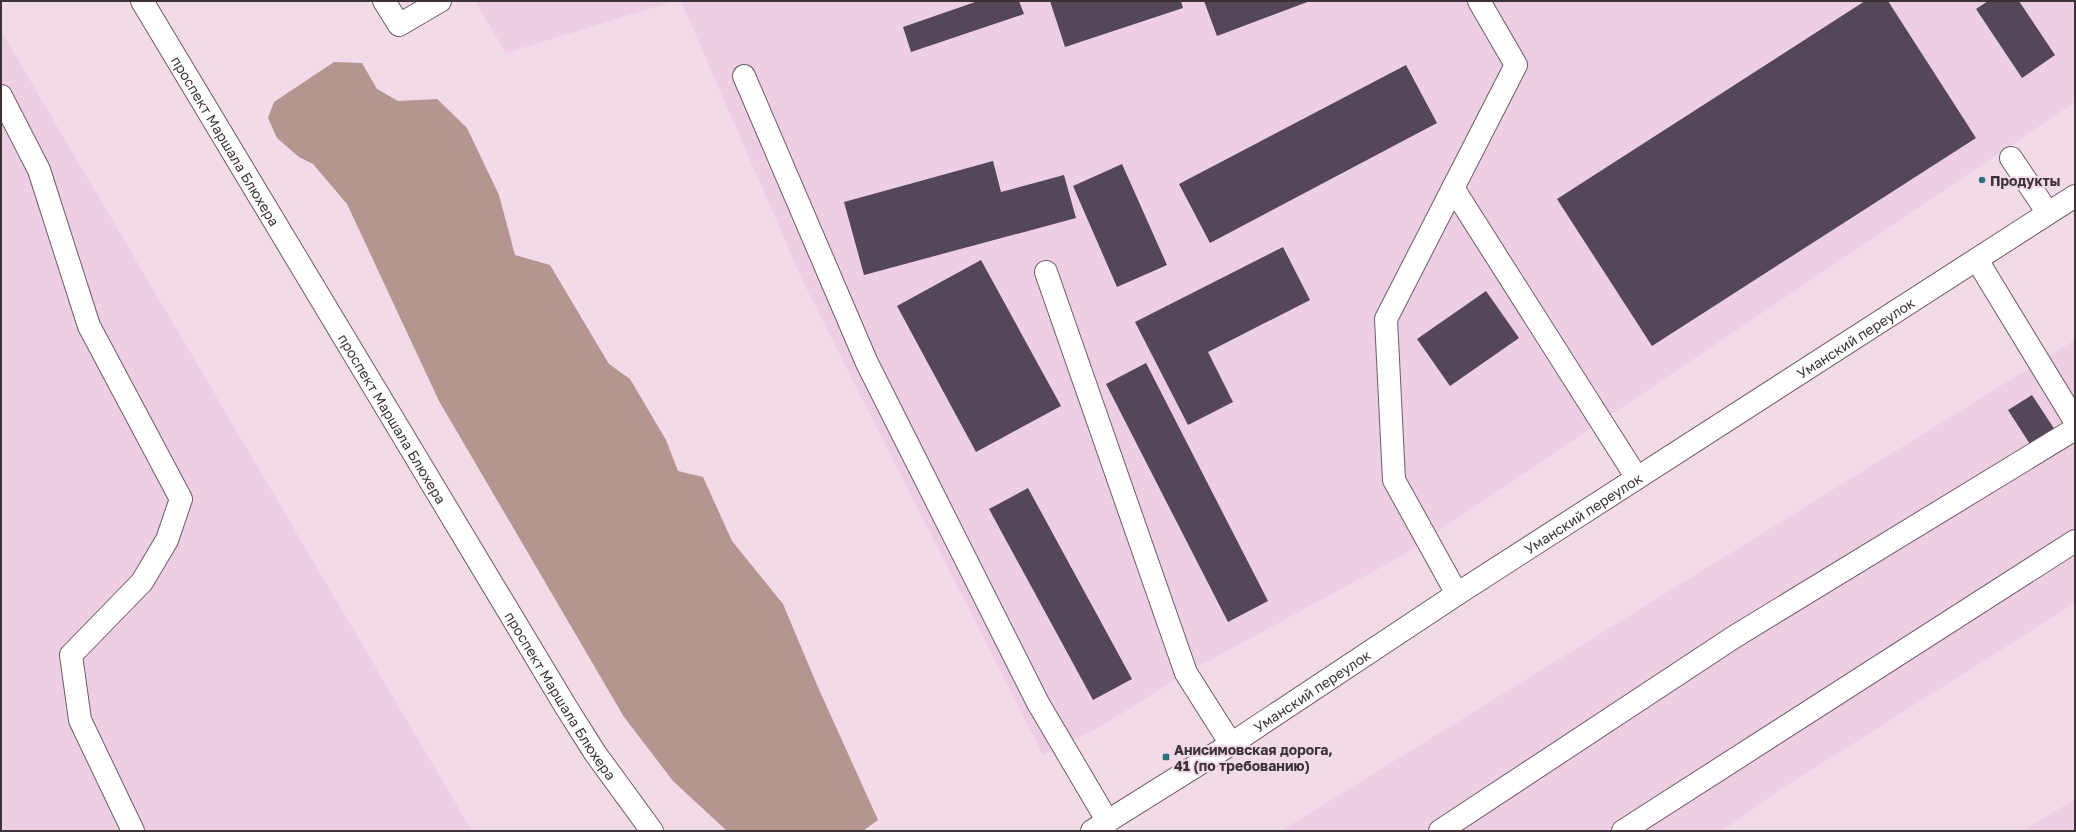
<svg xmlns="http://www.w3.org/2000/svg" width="2076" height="832" font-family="'Golos Text',sans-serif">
  <rect width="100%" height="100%" fill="#f2dae9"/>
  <path fill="#edcee2" d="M475,1H674L506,53Z
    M681,1H2075V102L1400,557L1186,673L1100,727L1043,755L804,284Z
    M1,31L472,831H1Z
    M2075,340V603L1778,791L1722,831H1281Z
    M2075,799V831H2023Z"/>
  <path fill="#b5958f" d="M334,62L362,63L377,89L398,101L437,99L467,128L499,195L515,255L550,265L609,364L630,379L666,440L678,471L703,477L732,541L783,604L817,685L878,820L863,831H727L673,781L624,717L439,401L347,204L313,164L299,157L277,138L268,118L274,102Z"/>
  <path fill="#534759" d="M978,1H1019L1024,14L911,52L903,27Z
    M1050,1H1181L1183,8L1065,47Z
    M1204,1H1310L1217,36Z
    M1865,1H1888L1976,138L1652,346L1557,199Z
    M1988,1H2019L2055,55L2022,78L1976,9Z
    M1406,65L1437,123L1210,243L1179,184Z
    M993,161L1001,192L1064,175L1076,218L864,275L844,202Z
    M1122,164L1167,265L1117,287L1073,186Z
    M1283,247L1310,300L1208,352L1233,402L1188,425L1135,322Z
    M981,260L1061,406L976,452L897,306Z
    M1486,291L1519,338L1450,386L1417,339Z
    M1146,363L1268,601L1228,622L1106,384Z
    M2032,395L2059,436L2035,452L2008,410Z
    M1028,488L1132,679L1093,700L989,509Z"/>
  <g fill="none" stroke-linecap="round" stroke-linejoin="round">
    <g stroke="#705c69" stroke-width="24">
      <g id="minor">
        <path id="s1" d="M142,1L566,707L595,753L652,831"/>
        <path d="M384,1L399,25L440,1"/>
        <path d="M744,76L867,363L1038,703L1108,822"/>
        <path d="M1,96L39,170L89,326L181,499L167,540L142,582L71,655L80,720L133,831"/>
        <path d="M2011,158L2048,213"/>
        <path d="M1453,188L1637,478"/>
        <path d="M1977,260L2075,421"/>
        <path d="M1046,272L1186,673L1231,744"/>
        <path d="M1457,594L1394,480L1386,319L1516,65L1479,1"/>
        <path id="s2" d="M1092,831L1231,744L1457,594L2075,196"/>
        <path d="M1440,831L1734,637L2075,429"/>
        <path d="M1623,831L2075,541"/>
      </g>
    </g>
    <use href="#minor" stroke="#fff" stroke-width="22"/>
  </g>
  <g fill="#2b717e" stroke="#f2dae9" stroke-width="1.5">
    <circle cx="1982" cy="180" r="4"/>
    <rect x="1162" y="753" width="8" height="8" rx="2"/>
  </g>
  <g text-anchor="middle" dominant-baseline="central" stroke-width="4" stroke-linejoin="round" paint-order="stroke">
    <g font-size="14" fill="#3c3238" stroke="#f2dae9">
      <text stroke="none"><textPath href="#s1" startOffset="163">проспект Маршала Блюхера</textPath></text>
      <text stroke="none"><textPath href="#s2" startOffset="909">Уманский переулок</textPath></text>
      <text stroke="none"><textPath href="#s1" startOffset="487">проспект Маршала Блюхера</textPath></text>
      <text stroke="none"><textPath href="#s2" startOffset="585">Уманский переулок</textPath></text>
      <text stroke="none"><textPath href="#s2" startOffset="261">Уманский переулок</textPath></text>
      <text stroke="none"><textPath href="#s1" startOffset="811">проспект Маршала Блюхера</textPath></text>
    </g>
    <g font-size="14" font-weight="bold" fill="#3c3238" stroke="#f2dae9" text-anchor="start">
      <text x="1990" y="180">Продукты</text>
      <text x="1174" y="749">Анисимовская дорога,<tspan x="1174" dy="16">41 (по требованию)</tspan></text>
    </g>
  </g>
  <rect width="2076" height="832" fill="none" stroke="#3c3238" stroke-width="4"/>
</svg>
